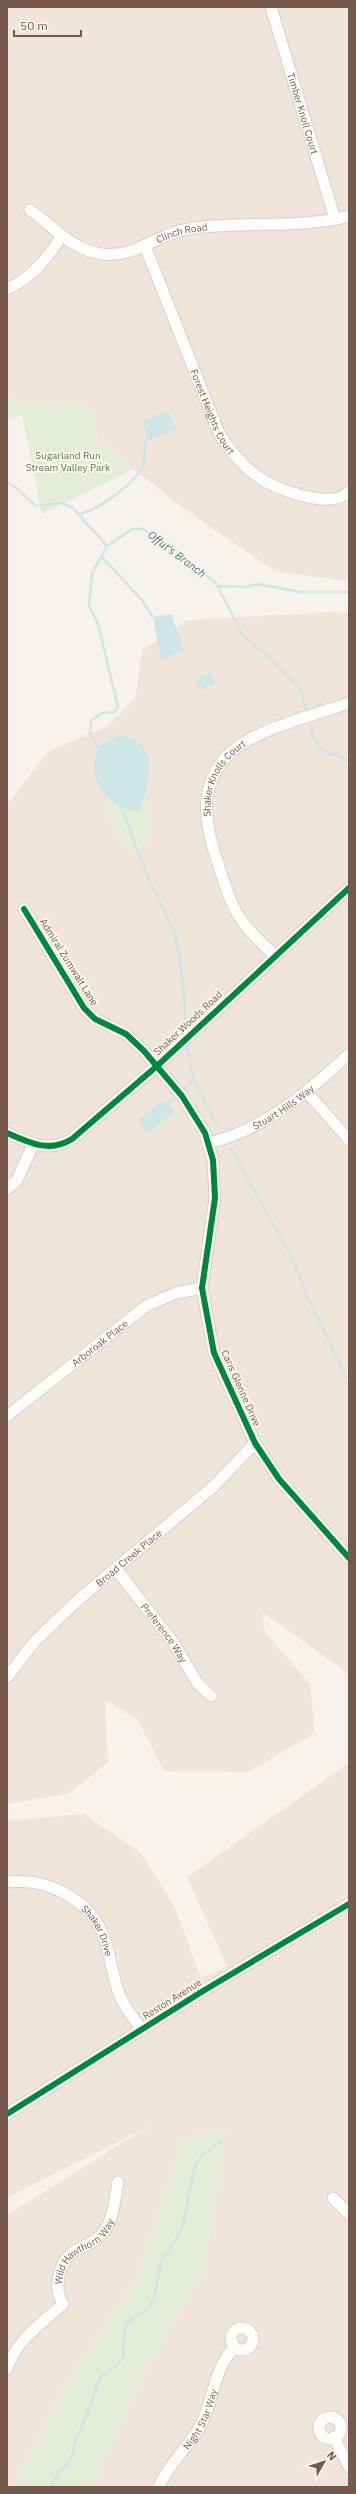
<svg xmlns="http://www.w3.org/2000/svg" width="356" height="2494" font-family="'IBM Plex Sans',sans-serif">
  <rect width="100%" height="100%" fill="#f7f3ec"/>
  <path fill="#f0e5da" d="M7,7H349V582L275,571L187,511L97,440L94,414L78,402L52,407L7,399Z
    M329,612L349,613V1674L262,1612L265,1632L310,1684L315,1733L248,1772L164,1771L138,1720L105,1700L108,1762L68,1794L7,1804V804L49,751L108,726L136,696L142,650L188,620Z
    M349,1763V2487H90L145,2368L204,2267L225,2130L183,2138L135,2284L63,2392L14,2487H7V2215L151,2125L7,2198V1821L84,1814L141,1853L174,1906L201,1978L227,1966L187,1877Z"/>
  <path fill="#e4eed7" d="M7,399L52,407L78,402L86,404L94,414L97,440L134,469L42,514L22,415L7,421Z
    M145,797C150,819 156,832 139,850L130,852C121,839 101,817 109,800L121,807L139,811Z
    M225,2130L204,2267L145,2368L90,2487H14L62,2393L135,2284L183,2138Z"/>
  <path fill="#cee6e7" d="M168,411L177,430L150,440L142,420Z
    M171,614L184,650L161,661L153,617Z
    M209,673L215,680L212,686L208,685L202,690L197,685L196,680L202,675L206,676Z
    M118,735C160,738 151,784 139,811C133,812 124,808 118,805C96,792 89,771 98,747Z
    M163,1100L174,1111L149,1133L138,1120Z"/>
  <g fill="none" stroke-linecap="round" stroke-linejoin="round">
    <path stroke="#cee6e7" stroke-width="2.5" d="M7,482C19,488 26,498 36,506L61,503L72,507L107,546L132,529H143L176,551L216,583L242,634L271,659L301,690L307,713
      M80,514C99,509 135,484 143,465C148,455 141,449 148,435
      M102,557L141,599L153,617
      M217,586L245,587L258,584L300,592H349
      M311,728C319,759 328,747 349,762
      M98,747L90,733L91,721L102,713L114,712L118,707L98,624L89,605L92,573L107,546
      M121,807L147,875L173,929L179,953L185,1006V1028
      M187,1047L189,1057
      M190,1064L194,1080L218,1128
      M185,1088L194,1080
      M167,1105L175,1098
      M230,1147L292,1258L308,1298L346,1377
      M50,2487L59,2472L68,2463L73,2453L76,2438L86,2417L100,2377L117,2365L123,2358L125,2329L129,2321L148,2308L154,2297L161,2261L169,2251L183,2225L193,2174L197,2163L202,2155L222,2141"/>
    <g stroke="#d7d0ca" stroke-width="13">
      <g id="minor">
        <path id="s1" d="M271,7L335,219"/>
        <path id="s2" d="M30,210C53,226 72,250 102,254C133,259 159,233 188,229C242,220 296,230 349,216"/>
        <path id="s3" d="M145,246L219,433C243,472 269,490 314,498C325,500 340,500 349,492"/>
        <path d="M7,289C32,278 47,258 62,236"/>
        <path d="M24,909L84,1008L95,1019L126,1034L144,1051L182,1096L205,1133L213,1160L215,1198L202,1288L214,1353L255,1443L279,1479L349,1558"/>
        <path id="s4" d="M275,956C263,944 249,932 240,918C231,906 226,887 221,873C207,830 193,788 231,752C256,729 317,714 349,703"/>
        <path d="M307,1092L349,1140"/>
        <path d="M7,1133C29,1143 50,1153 72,1139L157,1066L349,888"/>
        <path id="s5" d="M209,1143C265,1129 307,1093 349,1054"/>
        <path d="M7,1189L17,1180L33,1145"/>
        <path id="s6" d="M7,1416L146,1306L176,1293L202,1288"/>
        <path id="s7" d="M116,1569L173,1642L198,1684L211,1696"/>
        <path id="s8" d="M7,1677L35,1641L78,1600L214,1486L255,1443"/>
        <path id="s9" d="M7,1882C46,1877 90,1899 104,1937C111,1956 112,1977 120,1996C125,2009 135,2019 142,2030"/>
        <path d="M7,2114L203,1991L349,1904"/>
        <path d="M333,2198L349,2214"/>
        <circle cx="242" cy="2339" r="11"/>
        <path id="s10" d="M7,2369C15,2341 42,2323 63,2304C57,2293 57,2287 59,2275C67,2242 90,2252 105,2230C114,2217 115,2197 118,2182"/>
        <circle cx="330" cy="2428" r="11"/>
        <path d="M334,2437L349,2467"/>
        <path id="s11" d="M159,2487C169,2462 192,2445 203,2420C214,2396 215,2366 235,2347"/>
      </g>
    </g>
    <use href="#minor" stroke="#fefdfc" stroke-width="11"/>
    <g stroke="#fef8ee" stroke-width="8">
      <path id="cycleway" d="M24,909L84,1008L95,1019L126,1034L144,1051L182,1096L205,1133L213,1160L215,1198L202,1288L214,1353L255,1443L279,1479L349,1558
        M7,1133C29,1143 50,1153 72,1139L157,1066L349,888
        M7,2114L203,1991L349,1904"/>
    </g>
    <use href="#cycleway" stroke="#00873e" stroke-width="6"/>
  </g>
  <g text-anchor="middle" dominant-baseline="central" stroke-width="3.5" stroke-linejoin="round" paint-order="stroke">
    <g font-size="10" fill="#755a4c" stroke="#fef8ee">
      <text stroke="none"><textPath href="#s1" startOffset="111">Timber Knoll Court</textPath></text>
      <text stroke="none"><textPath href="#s2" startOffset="169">Clinch Road</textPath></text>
      <text stroke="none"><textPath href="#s3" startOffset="179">Forest Heights Court</textPath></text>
      <text stroke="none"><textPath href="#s4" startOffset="203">Shaker Knolls Court</textPath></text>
      <text transform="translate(69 962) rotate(58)">Admiral Zumwalt Lane</text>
      <text transform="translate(188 1023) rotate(-43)">Shaker Woods Road</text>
      <text stroke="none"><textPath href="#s5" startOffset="83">Stuart Hills Way</textPath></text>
      <text stroke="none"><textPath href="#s6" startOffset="118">Arboroak Place</textPath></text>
      <text transform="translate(241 1388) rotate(66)">Caris Glenne Drive</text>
      <text stroke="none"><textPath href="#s8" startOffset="171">Broad Creek Place</textPath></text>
      <text stroke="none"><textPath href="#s7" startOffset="80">Preference Way</textPath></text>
      <text stroke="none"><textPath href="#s9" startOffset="111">Shaker Drive</textPath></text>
      <text transform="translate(172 1999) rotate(-32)">Reston Avenue</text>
      <text stroke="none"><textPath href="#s10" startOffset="152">Wild Hawthorn Way</textPath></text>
      <text stroke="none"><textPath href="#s11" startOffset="80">Night Star Way</textPath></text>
    </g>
    <g font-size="10" fill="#557b44" stroke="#fef8ee">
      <text x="68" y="455">Sugarland Run<tspan x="68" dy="12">Stream Valley Park</tspan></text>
    </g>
    <g font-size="11" font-style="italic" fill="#437781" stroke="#fef8ee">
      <text transform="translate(177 554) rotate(37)">Offut's Branch</text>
    </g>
  </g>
  <rect width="356" height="2494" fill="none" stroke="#755a4c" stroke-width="16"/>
  <g transform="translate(324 2462) rotate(51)" stroke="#fef8ee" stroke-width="3" paint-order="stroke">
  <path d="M0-3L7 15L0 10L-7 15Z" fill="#755a4c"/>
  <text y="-6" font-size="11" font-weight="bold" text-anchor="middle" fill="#755a4c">N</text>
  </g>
  <path d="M14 30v6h67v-6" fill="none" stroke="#755a4c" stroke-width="2"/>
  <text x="20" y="30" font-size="12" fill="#755a4c" stroke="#fef8ee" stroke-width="3" paint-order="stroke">50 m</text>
</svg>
